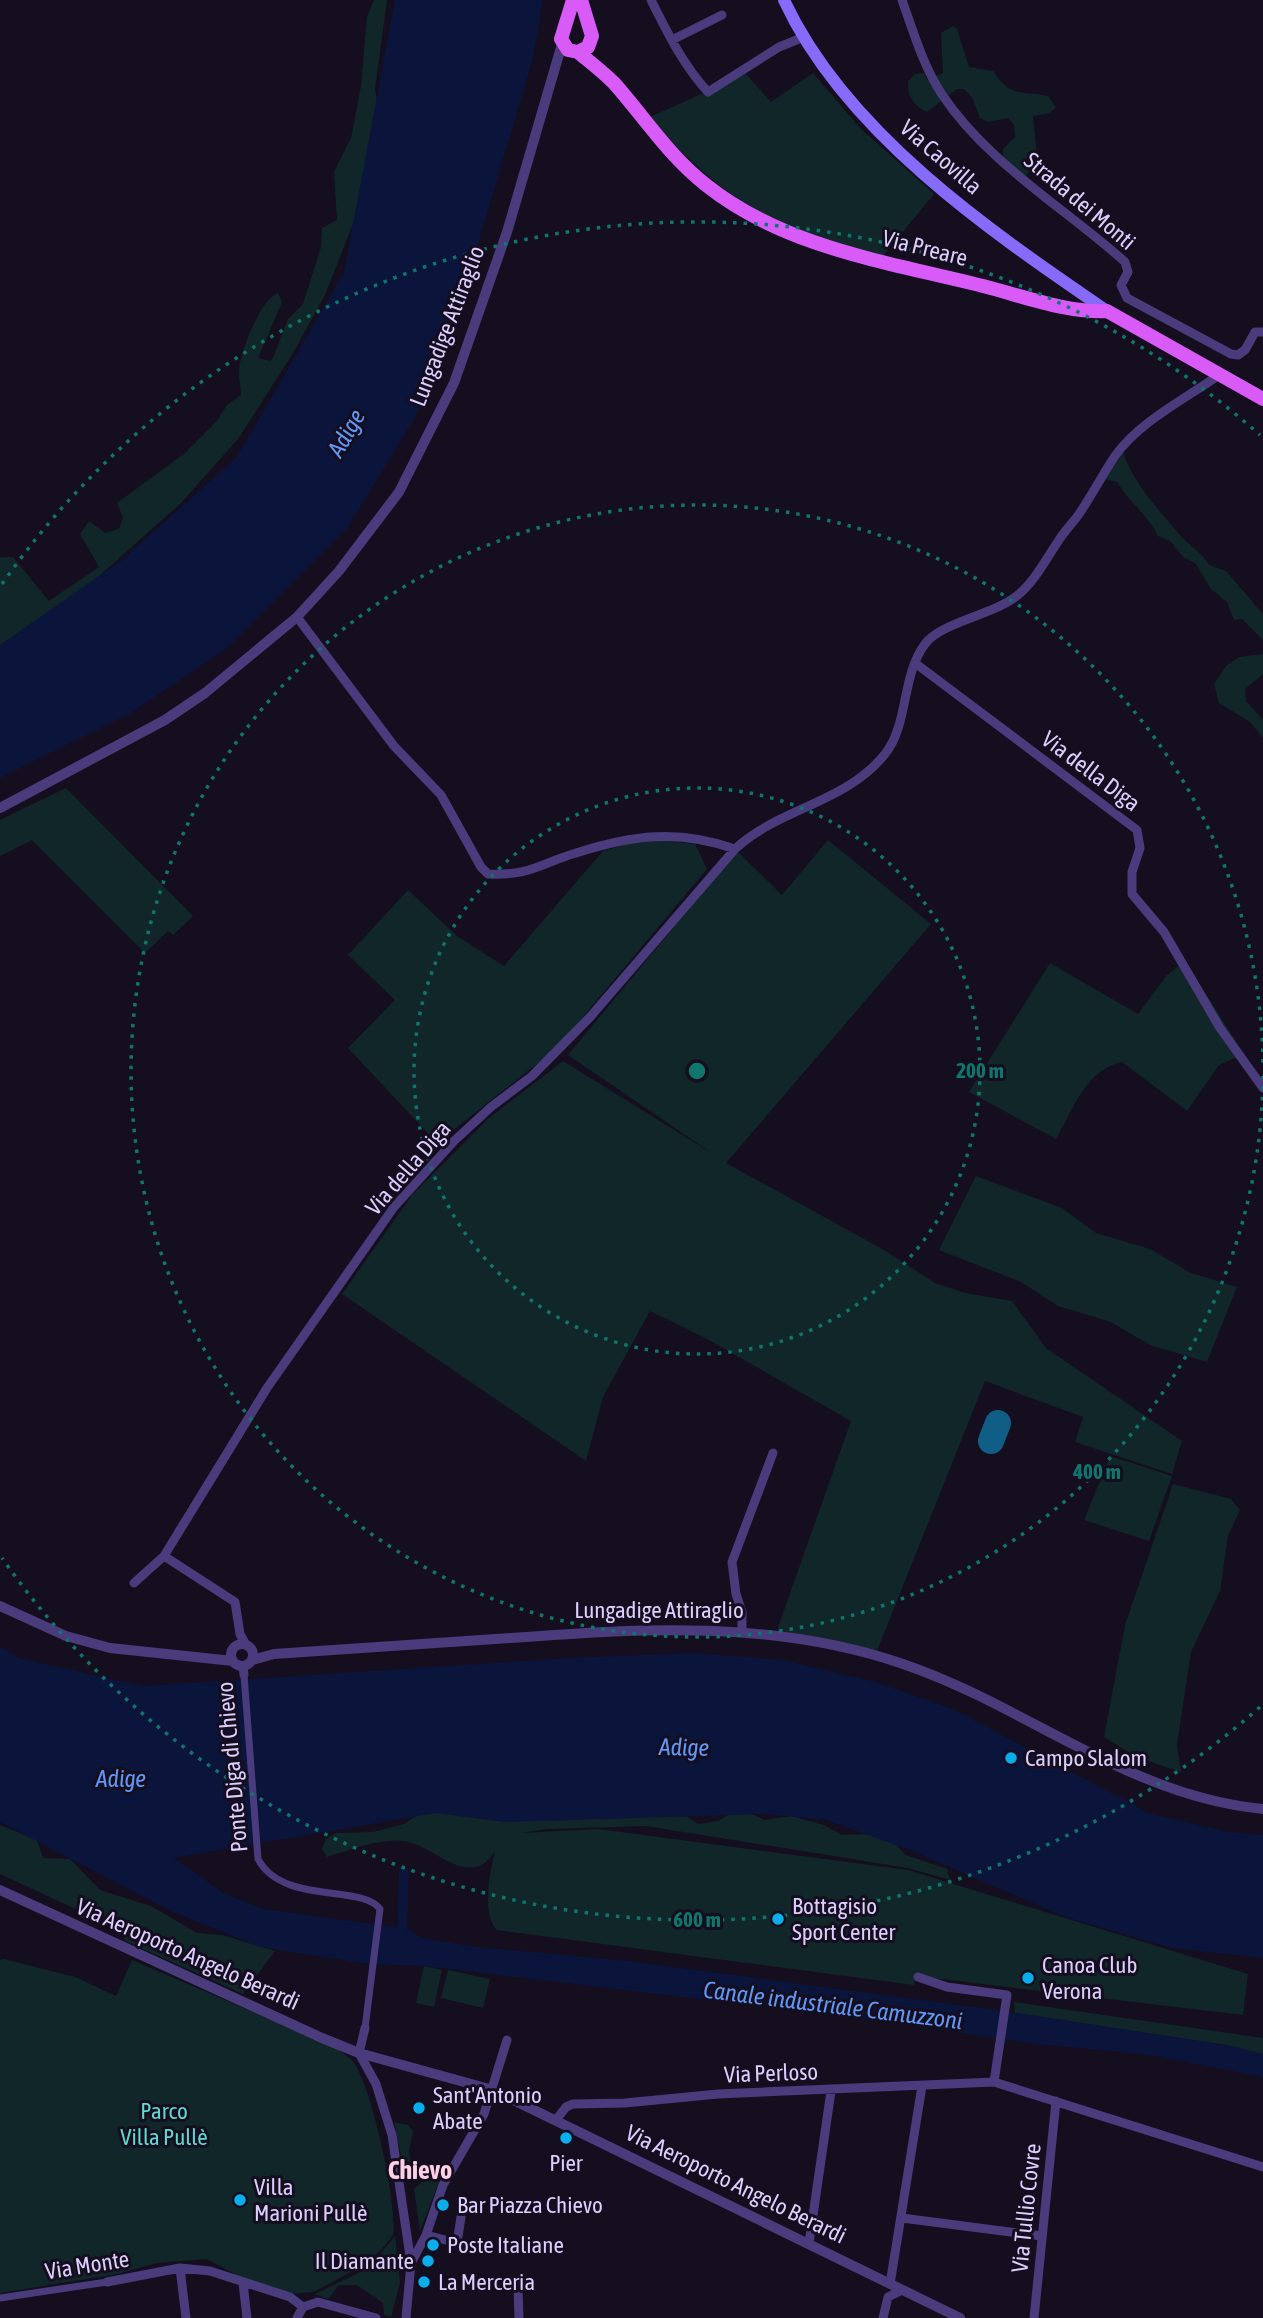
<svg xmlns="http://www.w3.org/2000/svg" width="1263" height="2318" font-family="'Asap Condensed',sans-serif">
  <rect width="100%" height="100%" fill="#140e1f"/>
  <path fill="#112629" d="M374,0H387L375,89L378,107L358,211L325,295L292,355L238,439L181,503L98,577L0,649V557H13L49,601L99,567L80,534L89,521L105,533L119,529L123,518L117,503L185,453L216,422L227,405L241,395C241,387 239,380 239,372C239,354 261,298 278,293L282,302L258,358L270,361L273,358L288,319L303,304L321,247L322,228L337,220L334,172L351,138L361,86L367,17Z
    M953,26L957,29L969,67L993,71C1011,98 1020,90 1048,96L1056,108L1049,113L1033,116L1037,157L1022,183L1002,160L1003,149L1015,137L1014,125L1008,118L988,122L980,118L972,97L964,89H957L927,112C912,104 908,97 908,81L915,74L924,73L927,80L943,73L941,33Z
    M813,73L860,128L934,194L883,256C781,233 718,198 650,117L746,74L771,102Z
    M1123,453C1135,485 1158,509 1179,534C1189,546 1202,552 1209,565L1226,571L1263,614V640L1242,619L1234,620L1227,602L1211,589L1195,563L1184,558L1170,541L1158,536C1148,515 1129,502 1117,482L1105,479Z
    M1263,654V674L1245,689L1246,701L1263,720V738L1250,722L1219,703L1214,684L1226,666L1239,657Z
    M66,788L193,916L173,935L168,931L145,953L32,840L0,856V820Z
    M645,839L695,844L707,869L557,1048L437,1143L348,1048L395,1000L348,955L408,890L457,936L504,966L603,851Z
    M828,840L931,924L726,1163L884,1250L935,1283L965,1293L1012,1301L1046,1348L1182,1441L1172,1474L1075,1442L1083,1417L985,1381L877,1651L777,1630L851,1421L709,1340L650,1311L603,1397L586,1461L342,1294L412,1195L489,1118L563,1061L713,1154L568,1055L737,851L782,895Z
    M1185,961L1244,1054L1219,1065L1187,1111L1122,1062C1086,1070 1073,1109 1056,1139L969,1092L1050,963L1138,1014L1167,975Z
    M976,1176L1062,1208L1096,1233L1150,1249L1191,1273L1237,1287L1207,1362L1150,1345L1111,1322L1058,1306L1021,1282L939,1250Z
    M1110,1456L1172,1476L1149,1541L1084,1520Z
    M1173,1484L1231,1499L1240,1510L1228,1536L1220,1591L1191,1652L1177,1745L1181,1772L1136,1757L1104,1737L1125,1625Z
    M673,1807L698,1824L718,1821L731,1813L747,1812L765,1820L791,1816L824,1825L842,1835L872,1834L894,1843L906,1855L947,1869L950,1880L908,1868L646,1826L546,1829L522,1833L598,1829L908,1870L1248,1974L1243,2015L916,1976L914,1985L497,1930C481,1914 490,1872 495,1851C469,1893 434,1843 401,1841C377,1839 349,1850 327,1857L322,1849L326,1839L336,1833L373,1832L404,1824L419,1814L466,1811L504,1822Z
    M0,1825L37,1840L43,1858L70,1859L100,1890L151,1906L197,1933L222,1935L275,1951L243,1994L125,1941L121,1930L0,1874Z
    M4,1959L75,1977L116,1996L132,1960L335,2047C340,2051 347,2055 352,2060C371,2082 398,2206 393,2235L381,2250L360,2267L314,2292L289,2294L240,2277L207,2259L157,2263L117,2274L0,2293V1960Z
    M424,1966L442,1970L434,2007L416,2003Z
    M448,1970L490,1979L483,2008L441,1998Z
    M1014,2002L1263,2038V2054L1226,2045L1015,2013Z
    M394,2122L408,2125L413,2131L409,2150L411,2163L428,2169L413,2181L405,2176Z
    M434,2170L439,2171L440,2179L420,2231L414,2189Z
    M395,2236L400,2283L391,2317L384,2315L383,2303L357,2285H339L328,2299L315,2294L369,2268Z"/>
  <path fill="#0b143b" d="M395,0H543L533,58L454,325L414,419L348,527L227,648L131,713L0,778V645L122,560L237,457L344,272Z
    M0,1646L18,1658L143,1686L569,1658L693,1653L782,1660L876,1682L953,1709L1151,1814L1229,1832L1263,1835V1958L1172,1948L1065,1917L910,1850L826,1820L767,1814L506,1822L435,1813L174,1858L225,1894L264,1909L409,1929L422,1938L478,1947L628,1961L1004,2011L1226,2045L1263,2054V2077L1143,2054L1035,2044L887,2022L426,1966L368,1964L260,1947L171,1911L0,1822Z"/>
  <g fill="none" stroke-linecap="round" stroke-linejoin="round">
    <path stroke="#0b143b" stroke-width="10" d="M402,1938L404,1872"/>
    <path stroke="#105e86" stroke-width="26" d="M991,1441L998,1423"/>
    <path stroke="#493b7c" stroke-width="7" d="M244,1675L258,1859C282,1905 363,1884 380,1909L365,2028
      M0,2298L107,2282"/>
    <path stroke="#493b7c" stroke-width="9" d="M651,0C667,32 683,65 708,92L779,47L804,37
      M902,0C913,31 923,65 941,93C986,162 1065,208 1125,262L1128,272L1121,285L1127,298L1231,354L1238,355L1245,350L1255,332H1263
      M672,40L722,15
      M297,617L394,746L441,795L481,867L488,874C530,876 539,864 576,853C632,835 678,829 735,849
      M915,663L1137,830L1140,848L1132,872V894L1164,932L1220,1028L1263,1088
      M134,1583L164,1556
      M742,1631V1612L736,1594L732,1562L773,1453
      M246,1645L240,1634L235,1602L164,1556L267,1388L394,1207L454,1141L491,1107L532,1076L591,1016L735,849C779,808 846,803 885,754C909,724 901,676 925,644C941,622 994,615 1018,595C1035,581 1046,559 1059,540C1065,530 1075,521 1081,511C1093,493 1103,474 1115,456C1139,422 1185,399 1219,375
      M243,1666L244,1675
      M365,2028L359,2053L376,2084L392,2135L411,2263L406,2318
      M994,2082L1263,2167
      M556,2120L566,2107L573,2104L625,2103L718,2094L994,2082L1007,1995L947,1987L918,1977
      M902,2218L1042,2236
      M426,2235L457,2243L461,2217
      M809,2243L831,2091
      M411,2263L426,2235L443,2185L484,2114L507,2040
      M180,2268L186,2318
      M107,2282L180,2268L210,2271L290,2297L303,2307
      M243,2283L247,2318
      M890,2284L922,2086
      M518,2286L519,2318
      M303,2307L318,2302L376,2318
      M297,2318L303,2307
      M883,2318L888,2297L902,2290
      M1034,2318L1056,2101"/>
    <path stroke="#493b7c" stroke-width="10" d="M0,808L165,720L205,693L297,617L339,571L399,492L454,383L507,232L562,44
      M0,1606L66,1636L110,1648L233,1661
      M231 1655a11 11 0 1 1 22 0a11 11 0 1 1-22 0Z
      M252,1660L274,1654C353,1649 432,1644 511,1638C643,1628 775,1620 903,1664C1029,1707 1128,1796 1263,1809
      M0,1890L322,2038L359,2053L493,2090L960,2318"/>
    <path stroke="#866af8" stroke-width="12" d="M784,0C845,132 990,231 1107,311"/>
    <path stroke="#d85bf8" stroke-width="14" d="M573,0L561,39L568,50L578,52L588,47L592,36L581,0
      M578,52C590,62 603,72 614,83C645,118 669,156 706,185C785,248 888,262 983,286C1023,296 1066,313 1107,311L1263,399"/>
  </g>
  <g fill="none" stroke="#0f766e" stroke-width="3.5" stroke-dasharray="3.5 7">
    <circle cx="697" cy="1071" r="283"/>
    <path d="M1263 1076A566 566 0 1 1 1263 1066"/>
    <path d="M1260 1707A849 849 0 0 1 2 1558M2 584A849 849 0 0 1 1260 435"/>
  </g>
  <g fill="#0baeec" stroke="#140e1f" stroke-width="2.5">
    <circle cx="1011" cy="1758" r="7"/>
    <circle cx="778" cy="1919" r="7"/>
    <circle cx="1028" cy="1978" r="7"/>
    <circle cx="419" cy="2108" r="7"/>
    <circle cx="566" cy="2138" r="7"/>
    <circle cx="240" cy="2200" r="7"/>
    <circle cx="443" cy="2205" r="7"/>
    <circle cx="433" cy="2245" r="7"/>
    <circle cx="428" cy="2261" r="7"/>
    <circle cx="424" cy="2282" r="7"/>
  </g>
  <g text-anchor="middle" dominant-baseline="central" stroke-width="6" stroke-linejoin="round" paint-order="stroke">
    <g font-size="23" fill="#dccefd" stroke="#140e1f">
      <text transform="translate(941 157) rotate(41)">Via Caovilla</text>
      <text transform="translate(1080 201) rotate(40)">Strada dei Monti</text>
      <text transform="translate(925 248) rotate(14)">Via Preare</text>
      <text transform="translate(447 326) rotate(-69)">Lungadige Attiraglio</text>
      <text transform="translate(1091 771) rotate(37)">Via della Diga</text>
      <text transform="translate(408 1168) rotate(-49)">Via della Diga</text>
      <text x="659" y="1610">Lungadige Attiraglio</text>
      <text transform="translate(232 1767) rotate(-95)">Ponte Diga di Chievo</text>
      <text transform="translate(188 1954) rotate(24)">Via Aeroporto Angelo Berardi</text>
      <text transform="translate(771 2073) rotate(-2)">Via Perloso</text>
      <text transform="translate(736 2184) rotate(26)">Via Aeroporto Angelo Berardi</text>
      <text transform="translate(1026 2208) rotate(-84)">Via Tullio Covre</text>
      <text transform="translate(87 2265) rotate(-9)">Via Monte</text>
    </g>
    <g font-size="23" fill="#dccefd" stroke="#140e1f" text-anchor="start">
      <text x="1025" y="1758">Campo Slalom</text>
      <text x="792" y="1906">Bottagisio<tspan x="792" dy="26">Sport Center</tspan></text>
      <text x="1042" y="1965">Canoa Club<tspan x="1042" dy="26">Verona</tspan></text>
      <text x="433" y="2095">Sant'Antonio<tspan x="433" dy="26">Abate</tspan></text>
      <text x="566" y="2163" text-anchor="middle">Pier</text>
      <text x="254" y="2187">Villa<tspan x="254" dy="26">Marioni Pullè</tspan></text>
      <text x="457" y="2205">Bar Piazza Chievo</text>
      <text x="447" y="2245">Poste Italiane</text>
      <text x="414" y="2261" text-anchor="end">Il Diamante</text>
      <text x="438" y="2282">La Merceria</text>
    </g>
    <g font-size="23" fill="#5ed9d0" stroke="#140e1f">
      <text x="164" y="2111">Parco<tspan x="164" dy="26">Villa Pullè</tspan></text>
    </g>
    <g font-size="24" font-style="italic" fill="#6198f8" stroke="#140e1f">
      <text transform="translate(346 433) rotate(-60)">Adige</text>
      <text transform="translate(684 1747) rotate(1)">Adige</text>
      <text x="121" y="1778">Adige</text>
      <text transform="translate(833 2005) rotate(7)">Canale industriale Camuzzoni</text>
    </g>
    <g font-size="26" font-weight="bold" fill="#fdd0e5" stroke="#140e1f">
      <text x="420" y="2170">Chievo</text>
    </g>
  </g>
  <circle cx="697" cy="1071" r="10" fill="#0f766e" stroke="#140e1f" stroke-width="3.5"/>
  <g font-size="21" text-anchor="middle" font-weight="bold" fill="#0f766e" stroke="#140e1f" stroke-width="6" stroke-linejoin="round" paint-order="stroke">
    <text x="980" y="1078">200 m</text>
    <text x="1097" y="1479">400 m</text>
    <text x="697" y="1927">600 m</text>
  </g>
</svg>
